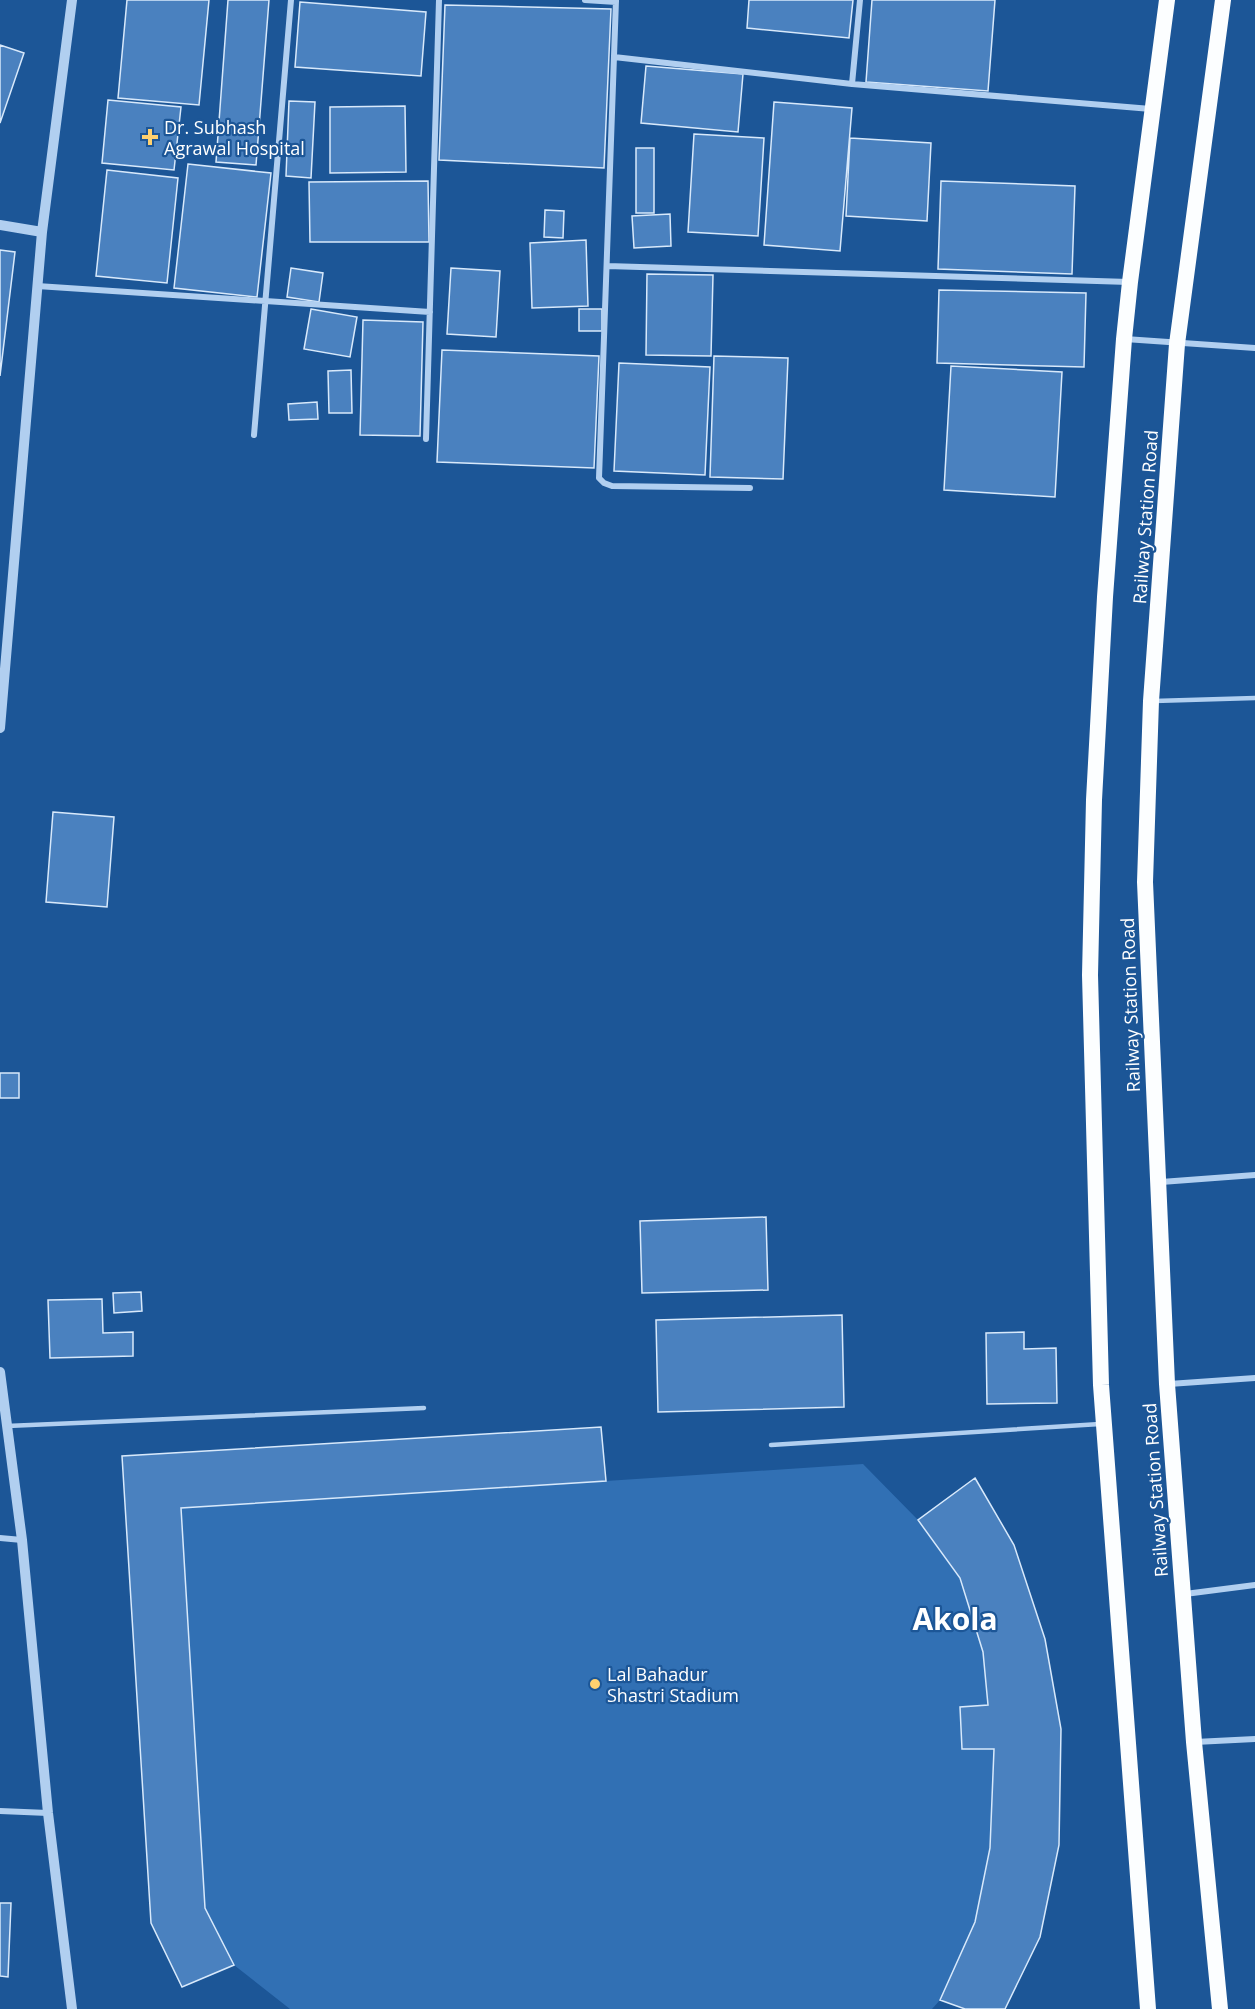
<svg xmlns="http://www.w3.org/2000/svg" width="1255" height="2009" font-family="'Open Sans',sans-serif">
  <rect width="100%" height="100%" fill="#1c5697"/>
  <path fill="#3170b4" d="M601,1427L606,1481L863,1464L918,1520L975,1478L1014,1545L1045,1639L1061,1729L1059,1845L1040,1937L1005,2009H965L940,2000L932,2009H290L234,1965L182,1987L151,1923L122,1456Z"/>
  <path fill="#4a81bf" stroke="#d8e9fb" stroke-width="1.5" d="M127,0H209L199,105L118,98Z
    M228,0H269L256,165L216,162Z
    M749,0H853L849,38L747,28Z
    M872,0H995L988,91L866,82Z
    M300,2L426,12L421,76L295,67Z
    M445,5L611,9L604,168L439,160Z
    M0,45L24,53L0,123Z
    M646,66L743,74L738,132L641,123Z
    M108,100L181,107L174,170L102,163Z
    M289,101L315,102L311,178L286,176Z
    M774,102L852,108L840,251L764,245Z
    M405,106L406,172L330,173V107Z
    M694,134L764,138L758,236L688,232Z
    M850,138L931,143L927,221L846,216Z
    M636,148H654V213H636Z
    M188,164L271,173L257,297L174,288Z
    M107,170L178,178L167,283L96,276Z
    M428,181L429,242H310L309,182Z
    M941,181L1075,186L1072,274L938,269Z
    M545,210L564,211L563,238L544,237Z
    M670,214L671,246L634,248L632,216Z
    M586,240L588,306L532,308L530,243Z
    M0,250L15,252L0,376Z
    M291,268L323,273L319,302L287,297Z
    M451,268L500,271L496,337L447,334Z
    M647,274L713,275L711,356L646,355Z
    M939,290L1086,293L1084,367L937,363Z
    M311,309L357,317L350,357L304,349Z
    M579,309H602V331H579Z
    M363,320L423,322L420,436L360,435Z
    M442,350L599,356L594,468L437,462Z
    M714,356L788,358L783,479L710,477Z
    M619,363L710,367L705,475L614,471Z
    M951,366L1062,372L1055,497L944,490Z
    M351,370L352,413H329L328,371Z
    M317,402L318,419L289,420L288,404Z
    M53,812L114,817L107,907L46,902Z
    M0,1073H19V1098H0Z
    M766,1217L768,1290L642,1293L640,1221Z
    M141,1292L142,1311L114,1313L113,1293Z
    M102,1299L103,1333L133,1332V1356L50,1358L48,1300Z
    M842,1315L844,1407L658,1412L656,1320Z
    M1024,1332V1349L1056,1348L1057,1403L987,1404L986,1333Z
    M601,1427L606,1481L181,1508L205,1908L234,1965L182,1987L151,1923L122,1456Z
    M975,1478L1014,1545L1045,1639L1061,1729L1059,1845L1040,1937L1005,2009H965L940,2000L975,1922L990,1848L994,1749H962L960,1707L988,1705L983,1652L960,1578L918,1520Z
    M0,1903H11L8,1977L0,1976Z"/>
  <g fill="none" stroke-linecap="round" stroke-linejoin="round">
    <path stroke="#b1cff0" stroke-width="4.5" d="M1154,701L1255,698
      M7,1426L424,1408
      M771,1445L1100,1424"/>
    <path stroke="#b1cff0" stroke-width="6" d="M585,0L616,2
      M616,0L599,478L604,483L612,486L750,488
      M614,57L852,84L1151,109
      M852,84L860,0
      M607,266L1129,282
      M37,286L430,312
      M1125,339L1255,348
      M254,435L291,0
      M426,439L439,0
      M1161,1182L1255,1175
      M1169,1384L1255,1378
      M0,1538L22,1540
      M1185,1594L1255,1585
      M1195,1742L1255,1739
      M0,1811L48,1813"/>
    <path stroke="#b1cff0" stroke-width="10" d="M0,225L42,232
      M0,728L42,232L72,0
      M0,1372L22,1540L48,1813L72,2009"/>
    <path stroke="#fcfeff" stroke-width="16" d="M1148,2009L1101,1385L1090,975L1094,800L1105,597L1124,339L1130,282L1167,0
      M1220,2009L1194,1742L1167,1384L1145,882L1151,701L1177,344L1223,0"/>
  </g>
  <g fill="#ffd16f" stroke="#1c5697" stroke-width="2">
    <path d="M147 128h6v6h6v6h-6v6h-6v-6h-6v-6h6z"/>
    <circle cx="595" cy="1684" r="6"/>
  </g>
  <g text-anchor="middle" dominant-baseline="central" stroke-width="4.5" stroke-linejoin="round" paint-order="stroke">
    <g font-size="18" fill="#fff" stroke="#1c5697" text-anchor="start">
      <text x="164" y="127">Dr. Subhash<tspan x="164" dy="21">Agrawal Hospital</tspan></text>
      <text x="607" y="1674">Lal Bahadur<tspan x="607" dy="21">Shastri Stadium</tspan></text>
    </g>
    <g font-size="18" fill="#fff" stroke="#1c5697">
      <text transform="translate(1145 517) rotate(-86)">Railway Station Road</text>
      <text transform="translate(1130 1005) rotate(-92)">Railway Station Road</text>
      <text transform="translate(1155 1490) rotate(-94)">Railway Station Road</text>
    </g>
    <g font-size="30" font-weight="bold" fill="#fff" stroke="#1c5697">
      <text x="955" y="1618">Akola</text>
    </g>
  </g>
</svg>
